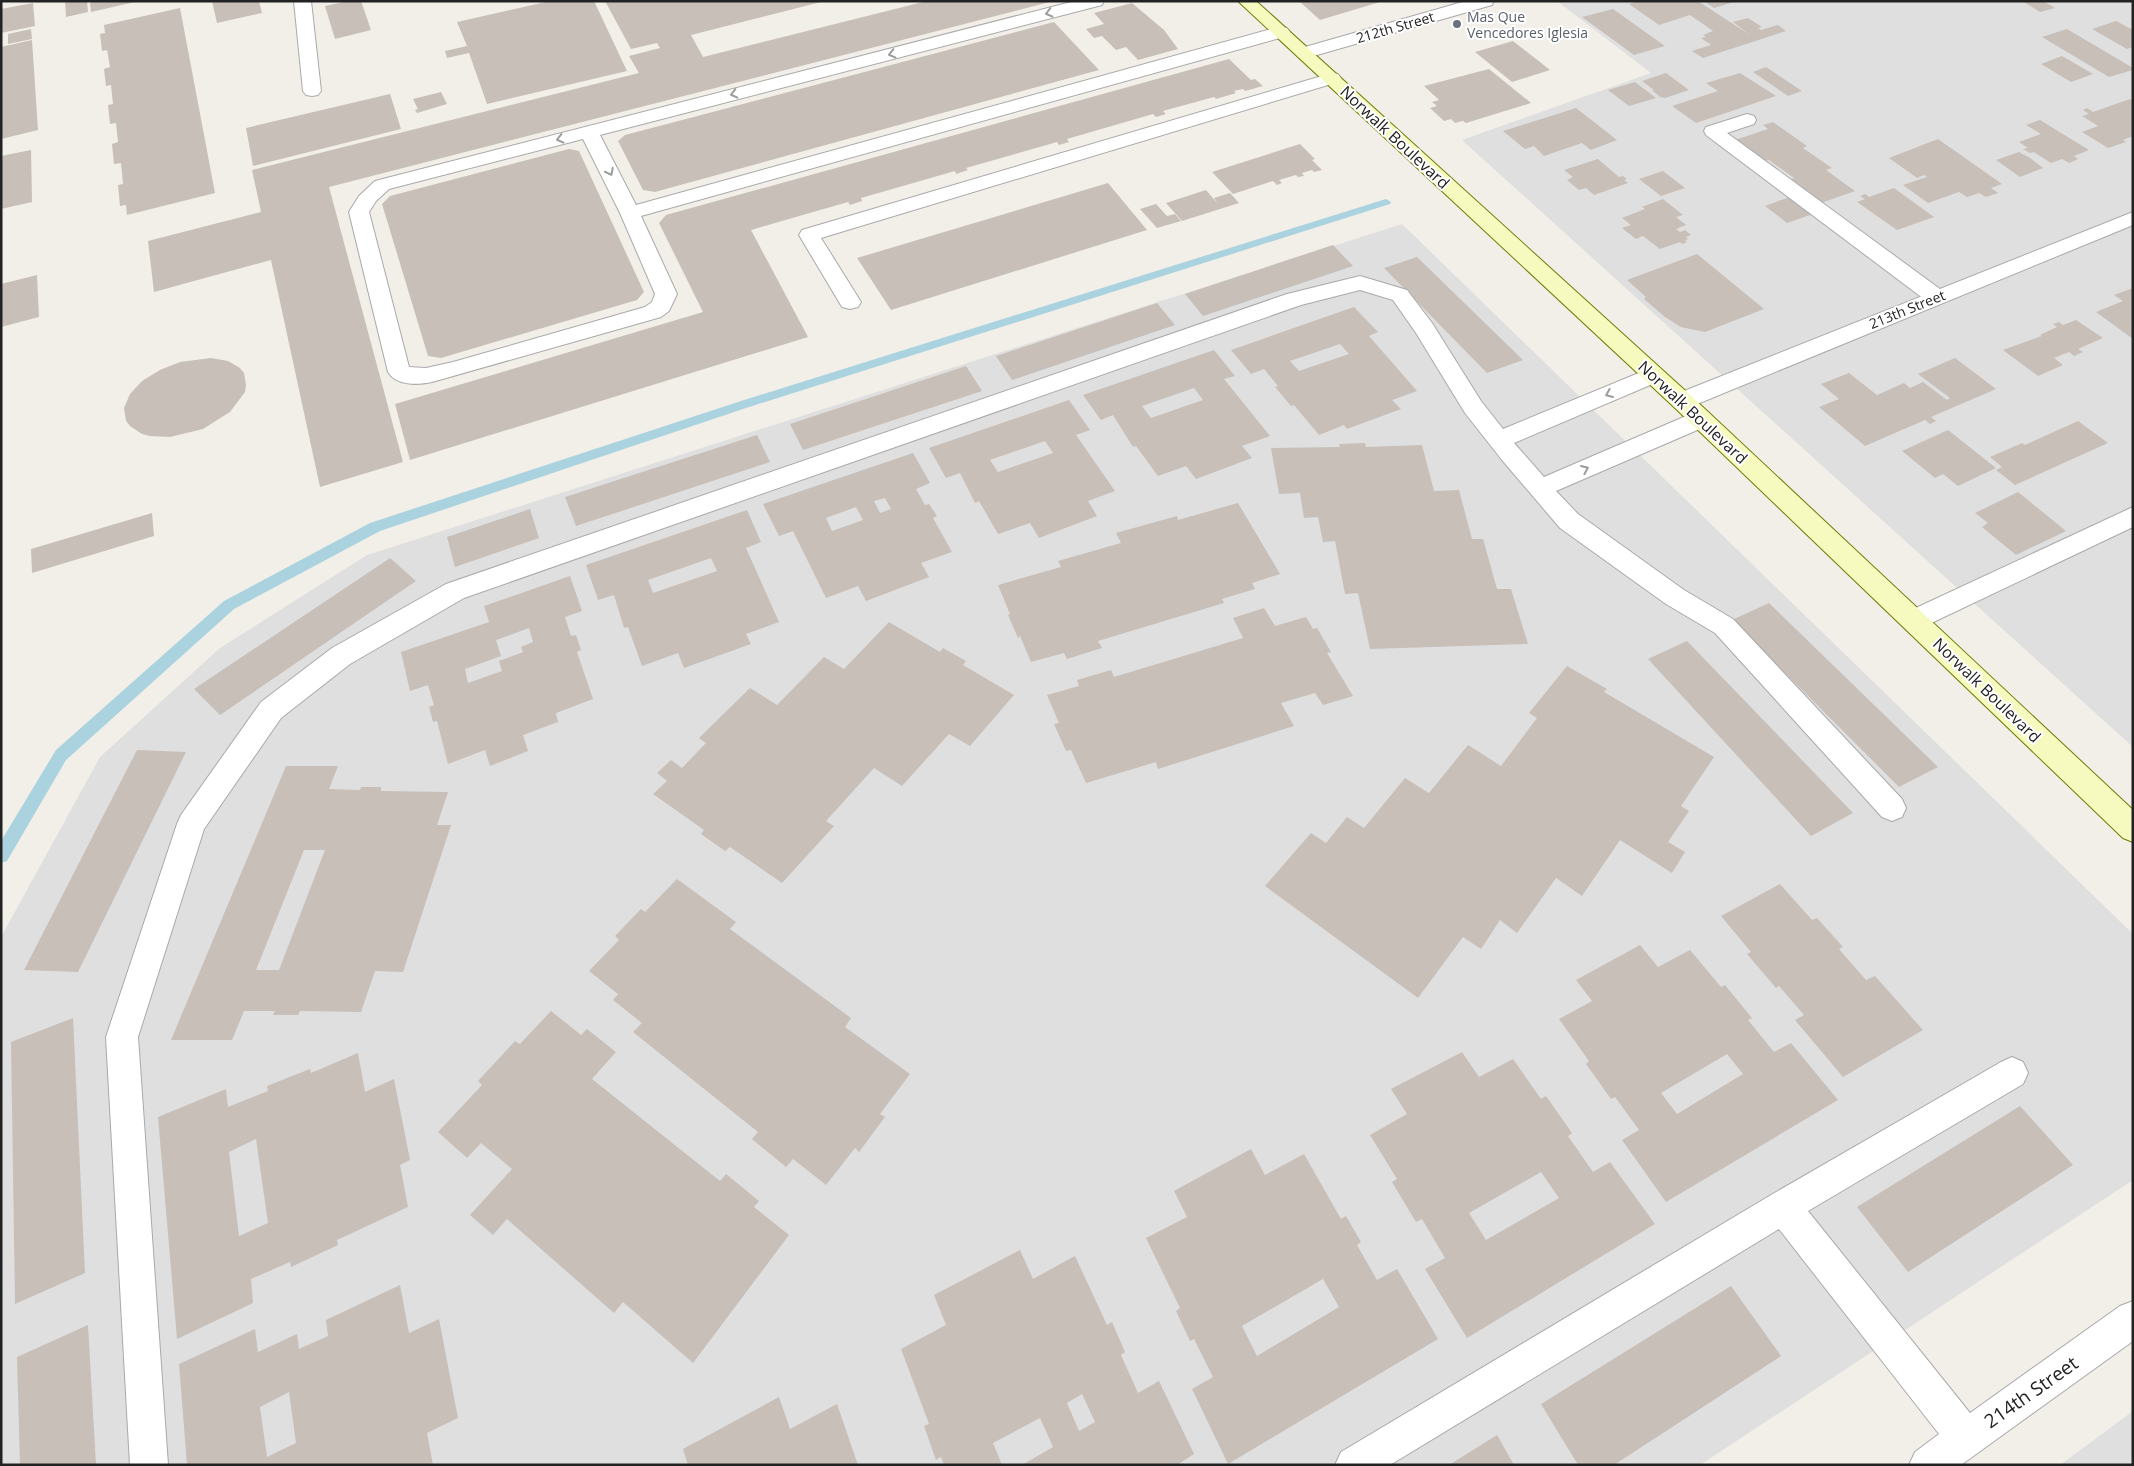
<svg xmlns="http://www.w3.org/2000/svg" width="2134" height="1466" font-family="'Open Sans',sans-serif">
  <rect width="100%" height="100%" fill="#f2efe9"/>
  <path fill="#e0dfdf" d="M1557,1H2133V747L1462,140L1651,73Z
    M1402,224L2133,934V1180L1700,1465H1V937L100,757L220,648L367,555Z
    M2133,1411V1465H2060Z"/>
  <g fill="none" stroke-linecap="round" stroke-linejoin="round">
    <path fill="#aad3df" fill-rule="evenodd" d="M1386,199L1391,202L1390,204L749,407L380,531L234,609L66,760L7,861L1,863V841L56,750L224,601L370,523L741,401Z"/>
  </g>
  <path fill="#c7bfb8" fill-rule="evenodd" d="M65,1H87L88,12L66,17Z
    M135,1V2L91,12L90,3L95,1Z
    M212,1H259L262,13L217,23Z
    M348,1H361L371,30L335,39L325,6Z
    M550,1H594L627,71L487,104L469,53L447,58L445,51L467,46L457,22Z
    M605,1H825L691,35L703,57L927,1L1050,2L329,187L403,462L320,487L271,260L154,292L148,241L261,212L252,170L639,73L629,56L660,48L657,43L631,49Z
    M1299,1H1380V2L1320,20Z
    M1639,1H1698L1750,35L1733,22L1748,18L1762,27L1758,28L1761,30L1778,25L1786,31L1703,58L1692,51L1711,45L1701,38L1706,37L1703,35L1713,31L1690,15L1659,25L1629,4Z
    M1704,1H1734V2L1714,8Z
    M2022,1H2043L2055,8L2040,12Z
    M33,3L35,26L1,33V9Z
    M1132,3L1164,30L1178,49L1138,60L1126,47L1116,50L1102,36L1094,38L1086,29L1104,24L1094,13Z
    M180,8L215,193L127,215L126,205L120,206L118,185L123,184L121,163L114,164L112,144L118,142L116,123L110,124L108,105L113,104L111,85L106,86L104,69L110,67L107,50L102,51L100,34L105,33L104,25Z
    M1613,9L1665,46L1634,55L1582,17Z
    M2116,21L2133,30V47L2127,49L2092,29Z
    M1054,22L1099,70L655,192L643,190L618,141L625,135Z
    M31,29L32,39L8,44V34Z
    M2067,29L2133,68V70L2109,77L2042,37Z
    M32,40L38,130L1,139V47Z
    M1513,41L1550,70L1512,82L1475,52Z
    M2062,56L2093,74L2071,82L2041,64Z
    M1229,59L1251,80L1255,79L1263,86L1245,91L1243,89L1234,91L1236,93L1216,99L1214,97L1163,111L1166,114L1156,117L1153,114L1067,139L1069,142L1059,145L1057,142L966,168L968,170L956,174L955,171L861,198L862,201L850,205L848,202L751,230L808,337L410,460L395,404L703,312L659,223L666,215Z
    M1766,67L1802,91L1788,96L1753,72Z
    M1489,69L1531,103L1466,123L1463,121L1455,123L1451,119L1444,121L1430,108L1437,106L1432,102L1439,100L1424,86Z
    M1666,73L1689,90L1665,98L1660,97L1652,90H1654L1642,81Z
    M1740,73L1776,96L1696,123L1672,106L1718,91L1706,83Z
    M1635,82L1656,98L1629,106L1608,90Z
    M441,92L447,104L417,113L415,110L418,109L413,99Z
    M390,94L401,129L253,166L246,128Z
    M2130,99L2133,101V136L2123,140L2126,142L2108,148L2082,132L2098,126L2082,116L2089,114L2083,110L2087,108L2093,112Z
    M1576,108L1617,140L1591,150L1582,143L1544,156L1534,146L1525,149L1503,131Z
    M2040,120L2089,150L2074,156L2078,159L2069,163L2062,159L2051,163L2034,152L2030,153L2023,149L2028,148L2019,142L2041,134L2026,125Z
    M1773,122L1807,146L1803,148L1832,168L1826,170L1855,191L1821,203L1789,180L1794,178L1769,160L1764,161L1735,140L1768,129L1763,125Z
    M1938,139L2002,184L1991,188L1998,193L1986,197L1979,193L1967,197L1959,192L1928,203L1903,185L1927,177L1924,175L1917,178L1889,158Z
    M1300,144L1315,159L1312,160L1322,170L1314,172L1312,170L1302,173L1304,176L1298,177L1296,175L1279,180L1282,183L1277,185L1273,181L1233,194L1212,172Z
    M569,149L579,151L644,292L637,300L441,358L428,356L382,204L390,196Z
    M31,150L32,202L1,209V156Z
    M2019,152L2030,158L2043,168L2020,177L1996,160Z
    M1598,159L1619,177L1623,176L1627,179L1624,180L1628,183L1594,195L1586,188L1579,190L1567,180L1573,177L1564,170Z
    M1663,171L1685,188L1661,196L1639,179Z
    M1108,183L1147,230L891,310L857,258Z
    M1894,188L1934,217L1897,230L1857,202L1865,199L1860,196L1865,194L1869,197Z
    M1206,190L1218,204L1214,198L1230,193L1239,203L1182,221L1166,203Z
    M1790,197L1813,214L1787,223L1765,206Z
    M1663,199L1683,215L1676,217L1686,225L1676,229L1680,232L1685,230L1691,235L1686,237L1688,239L1685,240L1687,242L1682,244L1680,242L1660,249L1643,236L1636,239L1622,228L1631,225L1622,218L1645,209L1642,207Z
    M1156,204L1167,216L1175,214L1181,221L1157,228L1140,209Z
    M1333,245L1353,266L1203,316L1185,294Z
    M1697,254L1764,309L1705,332L1681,327L1665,317L1644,299L1646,297L1627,280Z
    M1417,257L1523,360L1487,373L1384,268Z
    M37,275L39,317L1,327V284Z
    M2133,288V339L2096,312L2123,301L2114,295Z
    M1157,303L1175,325L1012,380L996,356Z
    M1354,307L1378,332L1369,336L1417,391L1392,400L1401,409L1347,429L1344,425L1319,435L1294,405L1291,406L1275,387L1278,386L1264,369L1251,374L1231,350ZM1340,344L1349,354L1299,371L1290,361Z
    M2076,320L2103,338L2078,349L2083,352L2074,356L2069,352L2054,358L2063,365L2038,376L2003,350L2042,336L2040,335L2057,327L2053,324L2059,322L2063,325Z
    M1214,350L1235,376L1224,379L1270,436L1242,446L1252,458L1196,479L1186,466L1158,476L1136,446L1133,447L1113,415L1101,420L1083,395ZM1194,388L1203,400L1151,418L1142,406Z
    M211,358L228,361L240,368L244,373L246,385L245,392L230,412L203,429L170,437L150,436L142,434L130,426L126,421L124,408L130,394L142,381L160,370L180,362Z
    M1955,358L1996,389L1931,417L1936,421L1930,424L1925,420L1865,446L1819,407L1839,399L1821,384L1849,373L1877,395L1904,383L1910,388L1923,382L1947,400L1950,398L1918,374Z
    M966,366L982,391L803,450L790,424Z
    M1069,400L1090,430L1076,435L1115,491L1088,501L1097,516L1039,538L1030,523L998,534L979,501L975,503L960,473L946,478L929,448ZM1045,441L1053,453L998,472L990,460Z
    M2078,421L2108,443L2015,485L1996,470L2002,467L1990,457L2022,443L2025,445Z
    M1948,430L1996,468L1958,486L1943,474L1935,478L1902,451Z
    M757,435L770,462L576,526L565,497Z
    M1365,443L1366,447L1422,445L1434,491L1459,490L1472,539H1483L1497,589H1511L1528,644L1370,649L1358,593L1345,594L1335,541L1323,542L1318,517L1304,518L1300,493L1279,494L1271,448L1340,447L1339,444Z
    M913,453L930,483L916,489L925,505L929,504L937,516L933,518L952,552L921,563L929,577L866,601L858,586L826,598L793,531L779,536L763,504ZM885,498L891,509L880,513L874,501ZM856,507L863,520L832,531L826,518Z
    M2018,492L2066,531L2016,555L1982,527L1988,523L1975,513Z
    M1238,503L1280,574L1252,583L1255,589L1222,599L1224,603L1098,641L1102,648L1067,659L1064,653L1031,662L1020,636L1018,638L1008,615L1010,614L998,585L1061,567L1058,561L1121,543L1116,533L1177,516L1178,520Z
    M530,509L539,538L455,567L447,537Z
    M747,510L761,542L746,548L779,622L746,634L751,644L684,668L678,653L642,666L628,627L624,628L614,595L598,600L586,565ZM711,558L717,571L653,593L648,580Z
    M152,513L154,536L32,573L31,549Z
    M390,558L416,581L220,715L194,689Z
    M570,576L582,611L565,617L571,636L576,635L581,650L577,652L593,699L556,713L558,722L523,735L528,751L490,766L485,750L448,764L437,721L433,722L429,707L434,705L428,685L410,691L401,652L489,622L484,606ZM529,628L533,642L521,647L523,652L499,661L502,671L468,683L465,669L501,656L496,640Z
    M1769,603L1938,767L1899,787L1732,620Z
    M1264,608L1275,626L1306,617L1313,629L1317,628L1331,652L1327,653L1353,696L1323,705L1315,693L1281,703L1294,726L1158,769L1156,762L1086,783L1071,750L1066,751L1054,724L1059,723L1047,695L1079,686L1077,680L1111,670L1114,677L1243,638L1233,618Z
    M889,622L940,652L943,648L966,661L963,665L1014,695L970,746L949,734L902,786L874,768L826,821L834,826L782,883L730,847L725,851L701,834L704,830L653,794L667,781L657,773L671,760L682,768L706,743L699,738L750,688L777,705L824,657L844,669Z
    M1687,641L1853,813L1811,836L1648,659Z
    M1567,666L1607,689L1604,692L1714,757L1681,806L1689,811L1668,842L1685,852L1672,873L1620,840L1582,896L1556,878L1517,933L1500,920L1481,949L1463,937L1418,998L1265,886L1311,833L1326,843L1347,817L1364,828L1405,778L1429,793L1468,745L1501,766L1537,718L1529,713Z
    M137,750L186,752L78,972L24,970Z
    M286,766H338L329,789L360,790L361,787H381V791L448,792L437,825H451L403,972L375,971L361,1012L300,1011L298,1015H273L275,1011H244L232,1040H171ZM304,850H325L279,970H256Z
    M677,879L736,922L730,929L851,1018L845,1027L910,1074L880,1114L885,1117L859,1152L855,1148L826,1185L793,1159L786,1167L752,1139L758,1132L633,1032L642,1023L613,1000L618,994L589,971L619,940L615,936L641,909L645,912Z
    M1780,884L1812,920L1817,918L1843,947L1839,949L1866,980L1875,976L1923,1030L1843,1077L1795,1020L1804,1015L1779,986L1776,988L1747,954L1751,952L1721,916Z
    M1640,945L1658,967L1690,950L1721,987L1725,985L1752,1018L1748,1020L1774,1052L1791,1043L1838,1100L1666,1202L1622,1140L1639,1130L1615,1097L1611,1099L1586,1064L1589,1061L1559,1019L1592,1001L1576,980ZM1727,1054L1743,1074L1677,1114L1661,1093Z
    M551,1011L581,1035L587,1029L616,1052L592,1079L720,1181L726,1174L759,1201L754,1207L789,1235L693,1363L623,1302L614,1313L507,1219L493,1235L470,1215L512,1169L481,1143L467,1158L438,1132L482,1085L478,1081L515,1041L520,1044Z
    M73,1018L85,1273L15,1304L11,1042Z
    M1462,1052L1479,1077L1513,1059L1541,1099L1546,1096L1572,1133L1568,1136L1593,1172L1610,1162L1655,1224L1467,1338L1425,1269L1445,1258L1422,1219L1416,1222L1392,1182L1397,1179L1370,1135L1407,1114L1391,1089ZM1541,1172L1559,1198L1486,1240L1469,1213Z
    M358,1053L365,1092L394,1079L410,1160L400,1165L408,1207L337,1240L338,1245L291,1267L290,1262L251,1279L253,1303L177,1339L158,1117L226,1089L228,1107L268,1091L267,1086L310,1069L311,1073ZM256,1139L268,1223L239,1236L229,1152Z
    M2020,1106L2073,1165L1908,1272L1857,1207Z
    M1251,1149L1265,1175L1304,1154L1341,1219L1346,1216L1361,1242L1357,1245L1377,1280L1397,1269L1438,1339L1228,1464L1192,1389L1213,1377L1194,1339L1190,1341L1176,1311L1180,1308L1146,1238L1187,1217L1174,1191ZM1323,1279L1339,1307L1257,1356L1242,1326Z
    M1020,1250L1033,1279L1075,1256L1107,1325L1112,1322L1125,1352L1121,1355L1138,1393L1159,1381L1194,1454L1177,1465H1022L1053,1447L1040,1418L993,1443L1002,1465H944L941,1457L936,1460L924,1426L929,1424L901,1349L946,1325L934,1295ZM1082,1394L1095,1422L1079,1431L1067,1403Z
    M400,1285L409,1333L439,1319L458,1418L427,1433L433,1465H187L179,1364L255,1329L258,1352L297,1334L299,1349L328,1336L326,1320ZM289,1392L296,1443L267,1457L260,1407Z
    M1731,1286L1781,1356L1614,1465H1578L1541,1404Z
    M88,1325L96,1465H20L17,1357Z
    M779,1397L790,1429L837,1404L858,1465H688L683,1449Z
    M1497,1435L1514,1465H1449Z"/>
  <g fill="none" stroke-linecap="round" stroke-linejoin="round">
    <g stroke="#a9a9a9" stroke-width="2">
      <path id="service" d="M294,1H311L321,91L318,95L312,96L306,95L303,91Z
        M1075,1H1104L1102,5L600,135L636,205L1275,28L1281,27L1287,28L1290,32L1287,36L641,216L677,294L669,311L661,317L432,382C418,385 396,386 388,372L349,212L359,196L375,181ZM583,139L620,213L655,294L652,302L645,307L453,362L426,368L409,367L369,212L376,201L389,189Z
        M1332,73L1338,74L1341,78L1338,82L821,238L861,302L858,307L850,309L842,307L799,235L802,230Z
        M1747,114L1754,116L1756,120L1754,124L1727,133L1944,292L1947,297L1944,302L1936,304L1928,302L1706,135L1704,131L1706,127Z
        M2133,507V527L1923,627L1914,630L1905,627L1901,620L1905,613Z"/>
    </g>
    <g stroke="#a9a9a9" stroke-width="2">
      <path id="minor" d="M1466,1H1494L1492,5L1310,57L1304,58L1298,57L1295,53L1298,49Z
        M2133,212V225L1690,407L1682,409L1674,407L1671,401L1674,395Z
        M1360,276L1407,290L1432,323L1481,401L1503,429L1646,370L1654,367L1662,370L1665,375L1662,380L1514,443L1544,477L1693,413L1701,411L1709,413L1712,419L1709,425L1556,491L1578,514L1684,590L1733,619L1902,799L1906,808L1902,817L1892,821L1882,817L1715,633L1666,604L1560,528L1502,460L1465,413L1416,333L1393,300L1360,290L1301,305L464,598L350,664L281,718L204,829L138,1037L168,1465H130L106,1037L177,824L181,815L261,702L332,648L446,584L1287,294Z
        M2012,1057L2023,1062L2028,1073L2023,1084L1808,1211L1970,1413L2120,1306L2133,1301V1341L1961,1465H1909L1915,1452L1939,1434L1779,1229L1390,1465H1335L1341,1452L1771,1195L2001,1062Z"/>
    </g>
    <g stroke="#707d05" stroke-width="2">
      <path id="secondary" d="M1238,1H1256L1690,395L2133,810V842L2123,838L1674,407Z"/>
    </g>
    <use href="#service" fill="#fff" fill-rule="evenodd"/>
    <use href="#minor" fill="#fff" fill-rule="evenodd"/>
    <use href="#secondary" fill="#f7fabf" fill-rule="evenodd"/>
  </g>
  <defs><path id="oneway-chevron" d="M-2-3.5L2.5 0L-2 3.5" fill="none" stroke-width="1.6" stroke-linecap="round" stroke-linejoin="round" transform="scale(1.25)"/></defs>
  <g stroke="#9c9c9c">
    <use href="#oneway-chevron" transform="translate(1049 13) rotate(166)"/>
    <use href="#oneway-chevron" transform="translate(892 54) rotate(166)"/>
    <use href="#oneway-chevron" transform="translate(734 94) rotate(166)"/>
    <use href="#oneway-chevron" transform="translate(560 139) rotate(166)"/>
    <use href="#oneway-chevron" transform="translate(610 172) rotate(63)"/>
    <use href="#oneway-chevron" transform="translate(1609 394) rotate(157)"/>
    <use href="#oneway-chevron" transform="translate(1585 469) rotate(-23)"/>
  </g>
  <circle fill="#6b7280" stroke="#fff" stroke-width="2" cx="1457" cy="24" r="5"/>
  <g text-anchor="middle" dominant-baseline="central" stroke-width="4" stroke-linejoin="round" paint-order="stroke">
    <g font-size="14" fill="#5b616d" stroke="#fff" text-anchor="start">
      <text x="1467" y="16">Mas Que<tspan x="1467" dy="16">Vencedores Iglesia</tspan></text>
    </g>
    <g font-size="14" fill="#222" stroke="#fff">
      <text transform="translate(1395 27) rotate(-16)">212th Street</text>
      <text transform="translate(1907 309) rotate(-22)">213th Street</text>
    </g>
    <g font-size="16" fill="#222" stroke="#fff">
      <text transform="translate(1395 137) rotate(43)">Norwalk Boulevard</text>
      <text transform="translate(1693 412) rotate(43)">Norwalk Boulevard</text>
      <text transform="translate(1987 690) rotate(44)">Norwalk Boulevard</text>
    </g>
    <g font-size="19" fill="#222" stroke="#fff">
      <text transform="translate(2031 1392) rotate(-35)">214th Street</text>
    </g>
  </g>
  <rect width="2134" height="1466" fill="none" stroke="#222222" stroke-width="5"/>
</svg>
